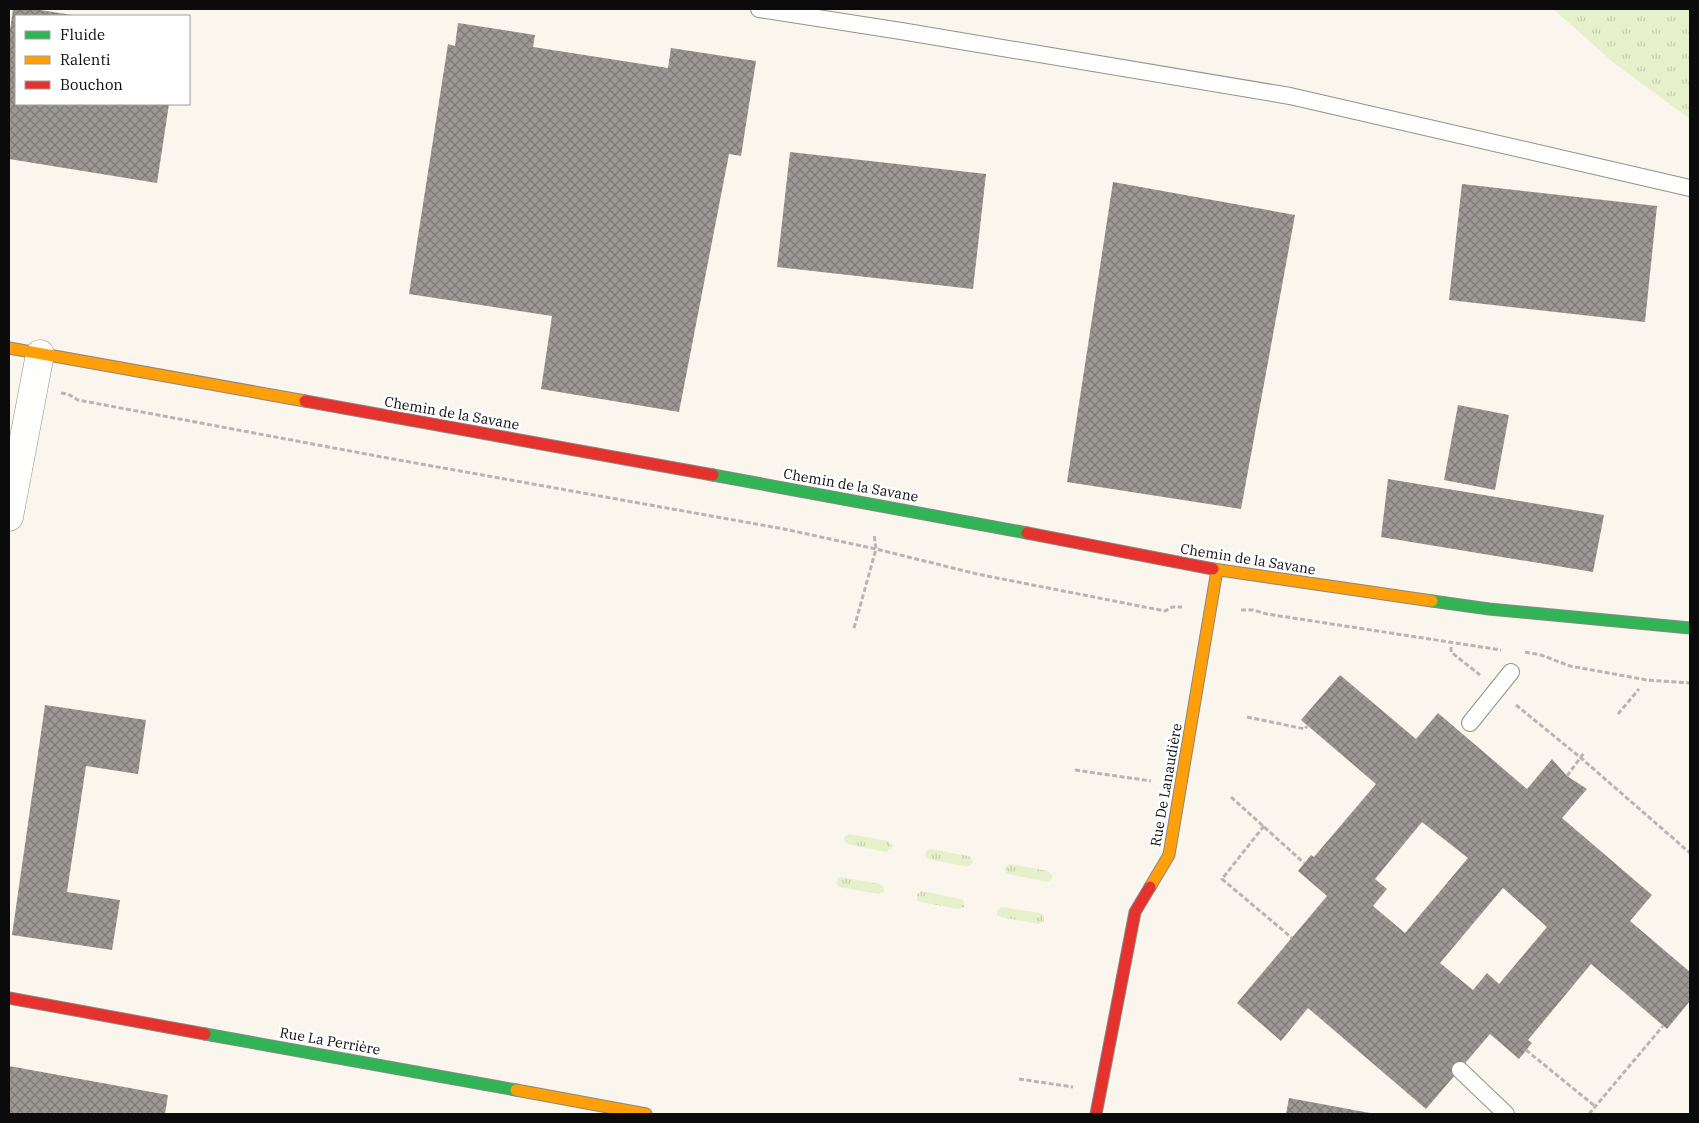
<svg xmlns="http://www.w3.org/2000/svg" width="1699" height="1123" font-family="'IBM Plex Serif',serif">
  <defs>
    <pattern id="grass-tufts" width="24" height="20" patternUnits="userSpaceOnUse" patternTransform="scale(1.25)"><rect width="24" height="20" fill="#e6f1cb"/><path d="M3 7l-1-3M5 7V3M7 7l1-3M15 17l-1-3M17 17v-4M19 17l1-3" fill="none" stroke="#c4cdad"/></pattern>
    <pattern id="building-cross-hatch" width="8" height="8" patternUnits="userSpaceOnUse" patternTransform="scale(1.25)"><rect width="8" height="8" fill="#9c9894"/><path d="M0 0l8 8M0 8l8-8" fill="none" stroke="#7d7a77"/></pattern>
  </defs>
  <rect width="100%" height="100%" fill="#faf6ee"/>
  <path fill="url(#grass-tufts)" d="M1553,9H1690V119L1614,63Z
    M849,834L888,841L892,846L891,849L886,852L847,844L845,842L844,837Z
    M930,849L969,856L973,861L972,864L967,867L928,859L925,855L927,850Z
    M1010,864L1048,871L1053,876L1050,881L1047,882L1008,874L1004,870L1005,867Z
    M841,877L880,884L883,886L884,892L878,894L839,887L836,883L838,878Z
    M922,891L961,899L964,901V907L959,909L920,902L917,900V894Z
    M1002,907L1041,913L1044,916V922L1039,924L1000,917L997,915V910Z"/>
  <path fill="url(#building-cross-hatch)" fill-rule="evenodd" d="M13,9H33L73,15L16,16V104H169L157,183L9,159V37Z
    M458,23L535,35L533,47L668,68L671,48L756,61L741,156L729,154L679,412L541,389L552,316L409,294L448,44L455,46Z
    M790,152L986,174L973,289L777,267Z
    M1113,182L1295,215L1241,509L1067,482Z
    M1462,184L1657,206L1645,322L1449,300Z
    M1458,405L1509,415L1495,490L1444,480Z
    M1388,479L1604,515L1593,572L1381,537Z
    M1340,675L1416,739L1438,713L1527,789L1552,759L1567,776L1587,789L1562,818L1652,895L1630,921L1690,972V1001L1667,1029L1591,964L1528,1040L1532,1043L1519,1059L1490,1034L1426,1109L1308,1008L1281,1041L1237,1003L1327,896L1298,871L1311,855L1314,857L1376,784L1301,720ZM1422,822L1468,858L1405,933L1373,906L1387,889L1375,879ZM1503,888L1547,927L1499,984L1487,973L1473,990L1440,963Z
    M45,705L146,720L138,774L86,766L67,892L120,900L112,950L12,935Z
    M9,1066L168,1095L165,1114H9Z
    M1289,1098L1370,1113V1114H1286Z"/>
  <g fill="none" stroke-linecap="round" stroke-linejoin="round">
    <g stroke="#93918d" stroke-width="18">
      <path id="lane" d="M759,9L901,31L1290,96L1690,188
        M1470,723L1511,672
        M1460,1070L1506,1114"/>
    </g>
    <g stroke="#93918d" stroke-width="29">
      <path id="street" d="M9,517L40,354"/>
    </g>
    <g stroke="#898784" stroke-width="13">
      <path id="fast" d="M713,475L1027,533
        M1432,601L1489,609L1690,628
        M205,1034L516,1090"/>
    </g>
    <g stroke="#898784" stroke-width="13">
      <path id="slow" d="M9,348L305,401
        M1213,569L1432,601
        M1150,887L1169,855L1217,570
        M516,1090L646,1114"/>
    </g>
    <g stroke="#898784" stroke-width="13">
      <path id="jam" d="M305,401L713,475
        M1027,533L1213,569
        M9,998L205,1034
        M1096,1114L1135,912L1150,887"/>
    </g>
    <path stroke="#b7b6b5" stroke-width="3" stroke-dasharray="5 2.5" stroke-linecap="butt" d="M61,393L68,394L78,400L382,457L784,529L876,549L977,574L1165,611L1172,607H1182
      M1241,610H1253L1267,614L1501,650
      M854,628L876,549L874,534
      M1451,647V652L1480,675
      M1525,652L1541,655L1570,666L1647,680L1690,683
      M1516,705L1581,758L1690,853
      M1618,714L1639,689
      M1247,717L1305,729L1307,726
      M1075,770L1151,781
      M1567,776L1584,753
      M1231,797L1304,863
      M1264,826L1222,879L1292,938
      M1526,1050L1596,1107
      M1019,1079L1073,1087
      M1589,1114L1663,1026"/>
    <use href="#lane" stroke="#fefefc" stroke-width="16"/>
    <use href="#street" stroke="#fefefc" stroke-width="28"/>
    <use href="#fast" stroke="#30b455" stroke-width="11"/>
    <use href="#slow" stroke="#ff9f0a" stroke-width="11"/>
    <use href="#jam" stroke="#e5322d" stroke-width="11"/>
  </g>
  <g text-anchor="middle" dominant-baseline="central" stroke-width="5" stroke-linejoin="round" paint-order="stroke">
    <g font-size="14" fill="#0b0b0b" stroke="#fff">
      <text transform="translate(452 413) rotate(10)">Chemin de la Savane</text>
      <text transform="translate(851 485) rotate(10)">Chemin de la Savane</text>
      <text transform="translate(1248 559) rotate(9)">Chemin de la Savane</text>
      <text transform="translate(1166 785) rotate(-80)">Rue De Lanaudière</text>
      <text transform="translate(330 1041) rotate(10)">Rue La Perrière</text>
    </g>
  </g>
  <rect width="1699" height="1123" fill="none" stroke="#0b0b0b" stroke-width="20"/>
  <rect x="15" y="15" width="175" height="90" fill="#ffffff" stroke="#9d9d9d"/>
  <rect x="25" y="31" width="25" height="8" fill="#30b455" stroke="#9d9d9d"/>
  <text x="60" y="40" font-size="15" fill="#0b0b0b">Fluide</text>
  <rect x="25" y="56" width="25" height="8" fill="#ff9f0a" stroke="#9d9d9d"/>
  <text x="60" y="65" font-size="15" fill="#0b0b0b">Ralenti</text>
  <rect x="25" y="81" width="25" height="8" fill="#e5322d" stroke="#9d9d9d"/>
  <text x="60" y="90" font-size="15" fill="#0b0b0b">Bouchon</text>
</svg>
